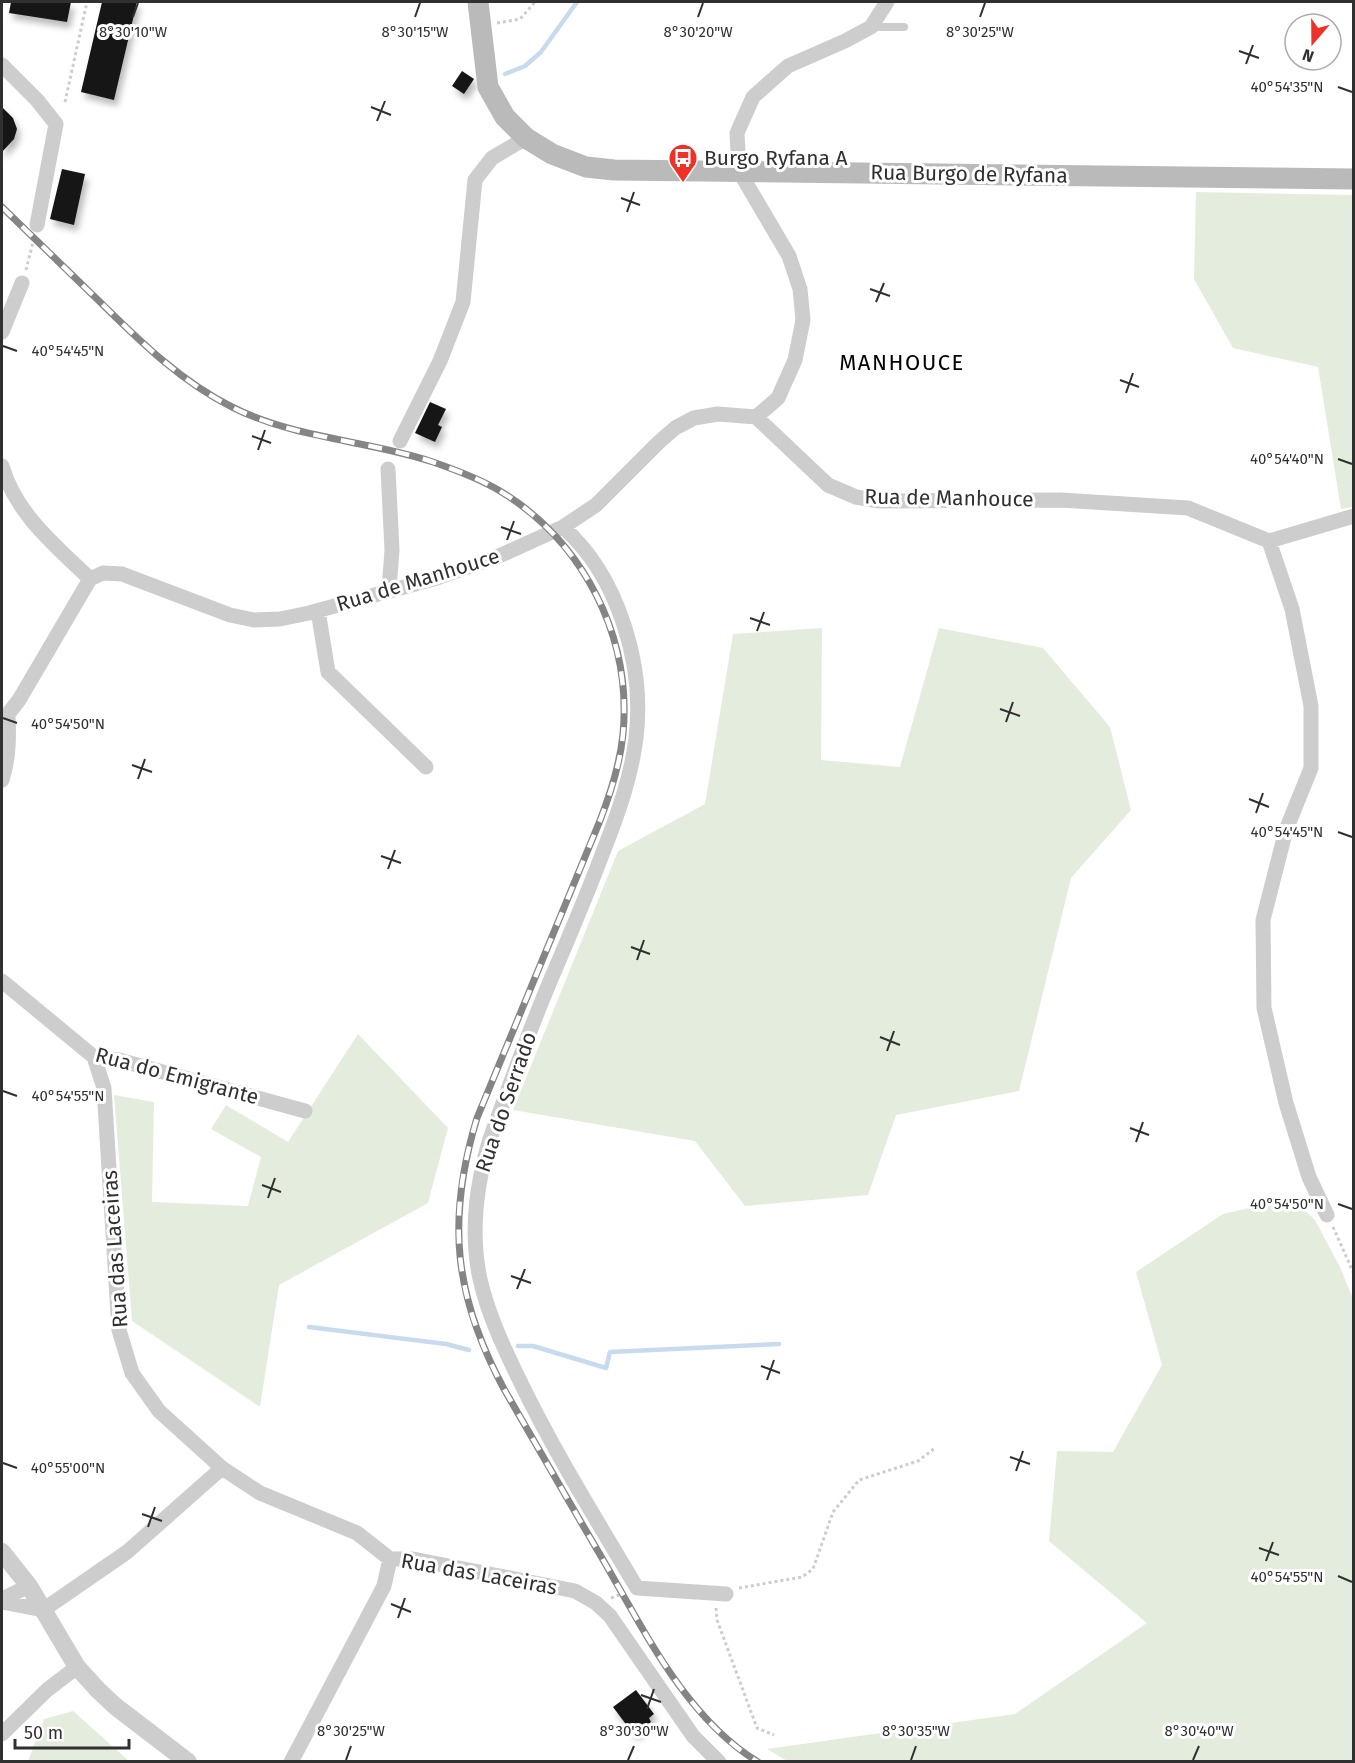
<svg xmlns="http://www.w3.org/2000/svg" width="1355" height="1763" font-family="'Fira Sans',sans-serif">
  <defs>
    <filter id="shadow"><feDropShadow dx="3.5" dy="6" stdDeviation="3" flood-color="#0004"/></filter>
  </defs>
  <rect width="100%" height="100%" fill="#fff"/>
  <path fill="#e4eddd" d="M1196,192L1353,195V507L1341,509L1318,367L1233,348L1194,279Z
    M822,628L821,760L900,767L939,628L1043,648L1110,727L1131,810L1071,878L1019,1091L896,1115L868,1195L745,1206L695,1141L513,1110L618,851L705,804L733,634Z
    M358,1034L448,1128L428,1203L279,1285L260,1407L132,1321L114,1095L154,1102L152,1202L248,1206L261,1157L211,1129L226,1105L288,1142Z
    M1292,1198L1315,1220L1340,1267L1353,1299V1761L789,1762L767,1749L1015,1714L1147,1623L1049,1541L1057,1451L1113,1452L1162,1365L1136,1272L1223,1214Z
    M73,1711L129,1761H28L44,1719Z"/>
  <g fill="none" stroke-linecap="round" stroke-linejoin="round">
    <path stroke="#c8dbee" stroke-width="4.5" d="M505,74L525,66L541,52L577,2
      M309,1327L446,1344L469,1350
      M518,1346H533L606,1368L610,1352L779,1344"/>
  </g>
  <path fill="#171717" filter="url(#shadow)" d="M11,2H71L67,22L9,13Z
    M102,2H137L114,100L81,92Z
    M462,71L474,79L464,94L452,86Z
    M2,107L13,118L17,129L14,139L2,152Z
    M62,169L85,174L74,225L50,219Z
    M430,402L446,409L438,425L442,427L435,442L415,433Z
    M636,1690L654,1714L649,1718L651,1722L634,1735L613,1707Z"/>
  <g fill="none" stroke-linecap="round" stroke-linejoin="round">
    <path stroke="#cdcdcd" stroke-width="3" stroke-dasharray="3 3" stroke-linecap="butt" d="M497,23L520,19L535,2
      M65,102L87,2
      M26,270L34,238
      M1333,1227L1354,1274
      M739,1588L802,1577L813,1569L833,1512L859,1480L918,1461L935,1448
      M611,1598L624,1593
      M716,1608L717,1620L757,1728L774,1735"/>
    <path stroke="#cdcdcd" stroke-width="8" d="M871,27H904"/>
    <path stroke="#cdcdcd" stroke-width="15" d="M2,65L37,100L56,124L37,225
      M2,332L22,283
      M756,417L778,398L795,360L803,320L800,289L789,256L739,171L737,133L753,97L788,66L845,41L871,27L887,2
      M400,441L440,361L463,302L475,180L492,158L526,138
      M2,466C16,514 55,545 90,579
      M388,469L392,550L389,590
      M563,527C592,553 611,586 623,622C652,708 635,771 603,852C589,890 573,927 557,965C532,1022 511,1081 490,1139C476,1185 470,1232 480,1279C488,1314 503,1346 518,1377C553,1450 596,1519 637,1588L726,1594
      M1269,541L1292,609L1311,706V768L1286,830L1263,920L1264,1008L1286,1103L1309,1177L1327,1215
      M90,579L103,573L122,574L230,615L254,620L280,619L309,613L437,578L499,556L563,527L596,505L658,443L675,428L694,418L718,414L756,417L828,485L856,497L879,501L1061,500L1188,508L1269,541L1354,516
      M318,611L328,672L426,767
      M2,780C9,758 9,737 8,714L19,700L90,579
      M2,981L94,1057L119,1060L305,1111
      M94,1057L104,1088L119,1330L132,1373L159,1411L222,1468L260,1493L357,1533L390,1559H413L575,1591L596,1603L610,1616L693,1736L719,1762
      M2,1599L29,1586
      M2,1602L43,1610L127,1552L222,1468
      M2,1734L47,1690L77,1667
      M291,1762L384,1586L390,1559"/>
    <path stroke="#cdcdcd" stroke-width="18" d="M2,1552L29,1586L77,1667L98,1690L115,1706L188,1762"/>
    <path stroke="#bababa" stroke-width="21" d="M478,2L488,87L505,117L526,138L552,154L586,167L614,170L1354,179"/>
    <g stroke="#858585" stroke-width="7">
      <path id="rail" d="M2,207C34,238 67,270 99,301C140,341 180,381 232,407C295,439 367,440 433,462C456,470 480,479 500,491C584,542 632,637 623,734C620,765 610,795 599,823L477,1118C446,1220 454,1296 504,1389C537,1446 569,1502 602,1558C644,1630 685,1717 758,1762"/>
    </g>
    <use href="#rail" stroke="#fff" stroke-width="4.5" stroke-dasharray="14" stroke-linecap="butt"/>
  </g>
  <path fill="none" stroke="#303030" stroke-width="2" d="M133,17L138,3M415,17L420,3M698,17L703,3M980,17L985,3M1239,51L1259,58M1246,64L1253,45M1338,87L1352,92M371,107L391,115M377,121L385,101M621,198L640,205M627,212L634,192M870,289L890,296M876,302L884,283M3,346L17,351M1120,380L1139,387M1126,393L1133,373M252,436L271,443M258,450L265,430M1338,459L1352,464M501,527L521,534M507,540L514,521M750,618L770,625M757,631L764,612M1000,709L1020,716M3,718L17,723M1006,722L1013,702M132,765L152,772M138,779L145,759M1249,799L1269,807M1256,813L1263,793M1338,832L1352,837M381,856L401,863M388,869L395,850M631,947L650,954M637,960L644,940M880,1037L900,1045M887,1051L894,1031M3,1091L17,1096M1130,1128L1149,1135M1136,1142L1143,1122M262,1185L281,1192M268,1198L275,1178M1338,1204L1352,1209M511,1276L531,1283M517,1289L525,1269M761,1366L780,1373M767,1380L774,1360M1010,1457L1030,1464M3,1463L17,1468M1016,1471L1023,1451M142,1514L162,1521M148,1527L155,1507M1259,1548L1279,1555M1266,1561L1273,1542M1338,1576L1352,1582M391,1604L411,1612M398,1618L405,1598M641,1695L661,1702M647,1709L654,1689M346,1760L351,1746M628,1760L634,1746M911,1760L916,1746M1193,1760L1199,1746"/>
  <defs>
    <g id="bus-pin" transform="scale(1.5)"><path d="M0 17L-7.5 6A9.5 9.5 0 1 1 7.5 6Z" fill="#ef3129" stroke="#fff"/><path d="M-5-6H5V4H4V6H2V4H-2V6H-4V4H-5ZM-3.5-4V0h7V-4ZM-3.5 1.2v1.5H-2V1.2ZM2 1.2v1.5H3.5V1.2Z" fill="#fff"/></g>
  </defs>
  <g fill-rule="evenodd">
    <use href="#bus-pin" x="683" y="158"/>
  </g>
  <g text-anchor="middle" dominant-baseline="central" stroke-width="6" stroke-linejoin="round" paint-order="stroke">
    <g font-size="21" fill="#303030" stroke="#fff" text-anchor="start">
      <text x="704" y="158">Burgo Ryfana A</text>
    </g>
    <g font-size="21" fill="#303030" stroke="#fff">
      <text transform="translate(969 174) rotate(1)">Rua Burgo de Ryfana</text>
      <text transform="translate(949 498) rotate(1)">Rua de Manhouce</text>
      <text transform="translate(418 580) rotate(-17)">Rua de Manhouce</text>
      <text transform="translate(177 1076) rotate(15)">Rua do Emigrante</text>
      <text transform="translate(506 1102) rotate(-71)">Rua do Serrado</text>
      <text transform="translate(115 1249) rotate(-94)">Rua das Laceiras</text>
      <text transform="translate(479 1574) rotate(10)">Rua das Laceiras</text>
    </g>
    <g font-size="22" letter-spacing="1.5" fill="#000" stroke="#fff">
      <text x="902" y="362">MANHOUCE</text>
    </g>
  </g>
  <g font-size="15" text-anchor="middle" fill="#303030" stroke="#fff" stroke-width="6" stroke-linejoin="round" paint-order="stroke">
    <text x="133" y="37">8°30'10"W</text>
    <text x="415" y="37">8°30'15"W</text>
    <text x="698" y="37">8°30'20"W</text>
    <text x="980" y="37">8°30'25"W</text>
    <text x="1287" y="92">40°54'35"N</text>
    <text x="68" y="356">40°54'45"N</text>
    <text x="1287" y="464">40°54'40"N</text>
    <text x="68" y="729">40°54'50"N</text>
    <text x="1287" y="837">40°54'45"N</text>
    <text x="68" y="1101">40°54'55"N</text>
    <text x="1287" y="1209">40°54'50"N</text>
    <text x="68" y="1473">40°55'00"N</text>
    <text x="1287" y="1582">40°54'55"N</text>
    <text x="351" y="1736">8°30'25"W</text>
    <text x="634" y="1736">8°30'30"W</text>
    <text x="916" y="1736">8°30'35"W</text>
    <text x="1199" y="1736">8°30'40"W</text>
  </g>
  <rect width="1355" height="1763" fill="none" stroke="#303030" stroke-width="6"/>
  <g transform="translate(1313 42) rotate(200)"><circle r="28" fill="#ffffff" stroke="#acacac" stroke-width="1.5"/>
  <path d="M0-4.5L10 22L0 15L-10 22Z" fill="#ef3129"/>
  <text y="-9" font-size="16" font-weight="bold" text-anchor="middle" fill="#303030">N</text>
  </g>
  <path d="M15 1739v9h114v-9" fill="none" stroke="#303030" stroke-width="3"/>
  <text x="24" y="1739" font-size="18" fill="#303030" stroke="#ffffff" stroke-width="4.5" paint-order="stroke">50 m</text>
</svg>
